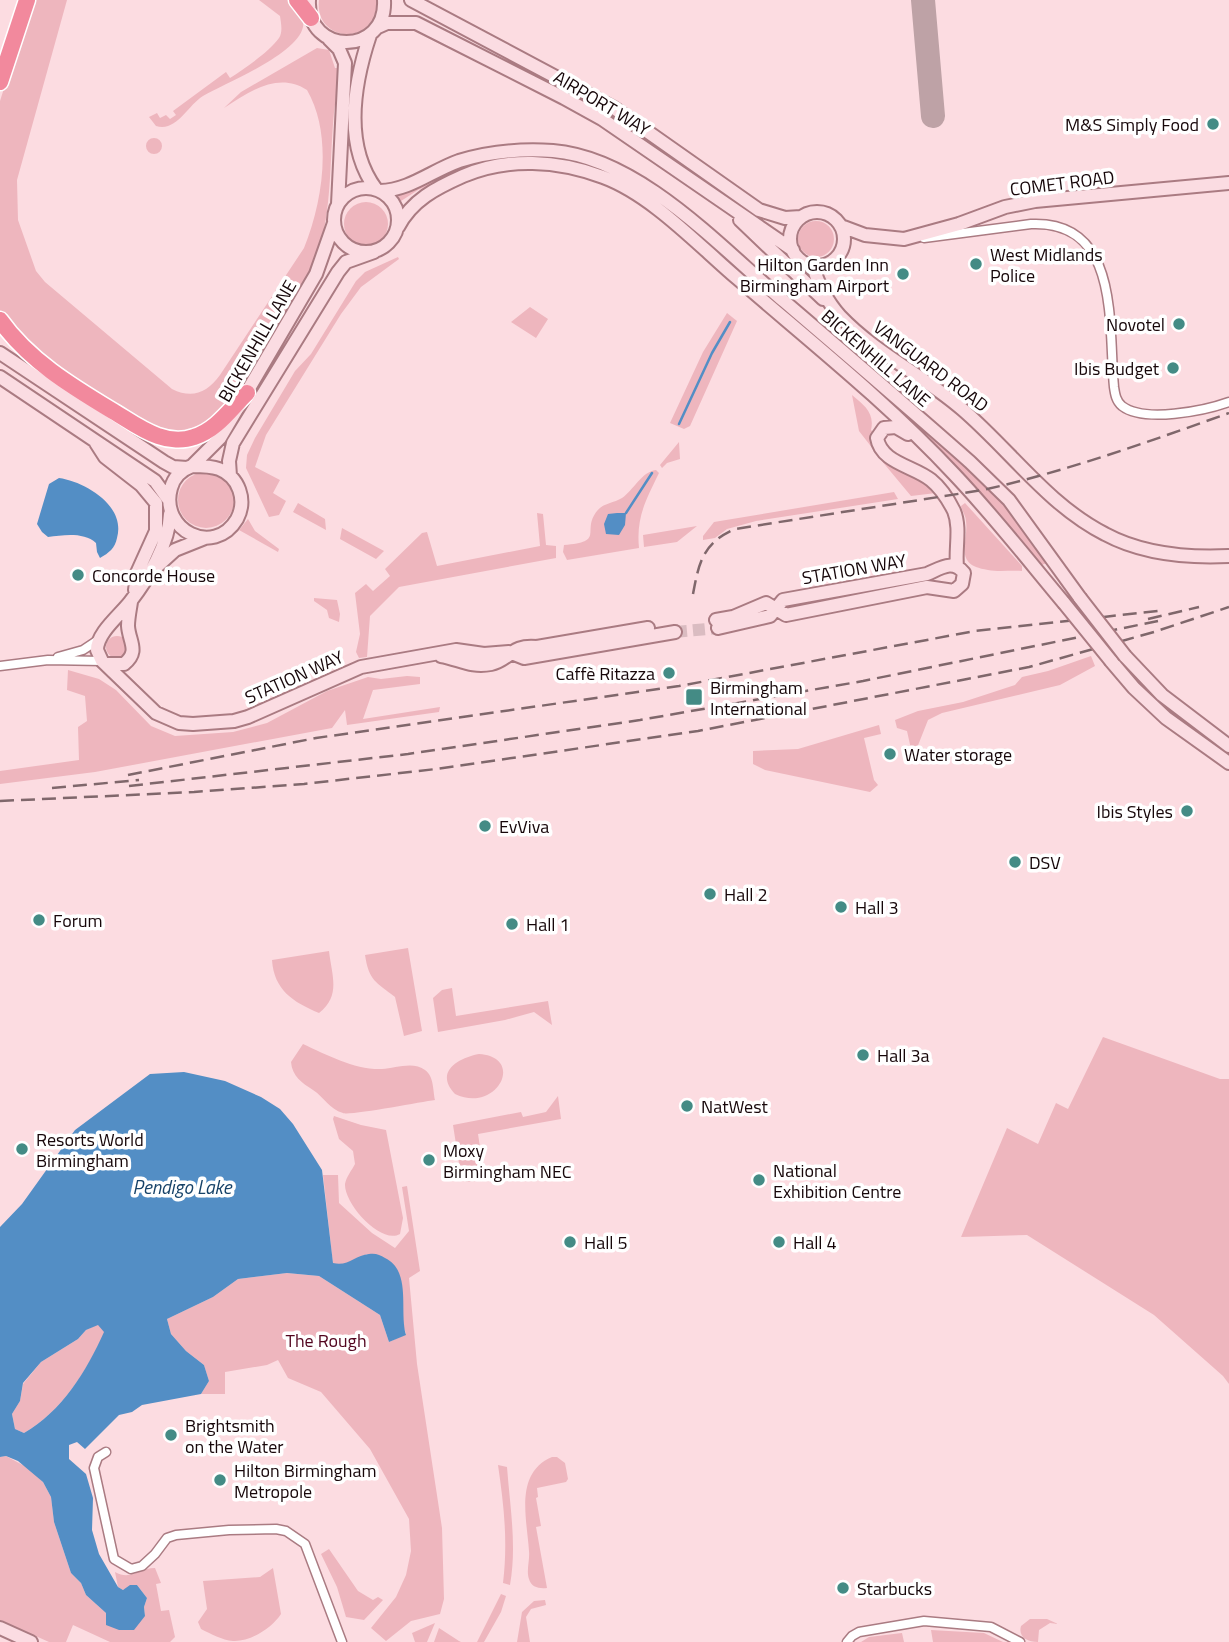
<svg xmlns="http://www.w3.org/2000/svg" width="1229" height="1642" font-family="'Titillium Web',sans-serif">
  <rect width="100%" height="100%" fill="#fcdce1"/>
  <path fill="#eeb6be" d="M32,0H67L17,180L18,220L36,271L45,282L172,389C192,399 207,393 220,375L304,248C323,201 333,135 307,90C278,71 249,92 224,108L241,92L317,48L329,50L335,68H339C338,83 336,97 334,112C329,164 333,218 313,268L227,409L193,432L168,436L82,388L8,326L0,312V101Z
    M259,0H289C296,7 305,16 303,27C297,55 225,83 203,96C187,106 177,132 156,126L149,117L157,113L160,118L166,115L170,119L176,115L173,111L226,72L230,78C245,68 268,53 279,38C283,32 281,23 280,16Z
    M319,0H377C377,48 314,43 319,0Z
    M146 146a8 8 0 1 1 16 0a8 8 0 1 1-16 0Z
    M511,156C580,156 604,169 661,204L978,478L1014,516L1048,563L1041,565L992,509L862,380L610,176L496,161L467,168L418,190L401,201L398,196L465,165Z
    M344 224a22 22 0 1 1 44 0a22 22 0 1 1-44 0Z
    M798 239a18 18 0 1 1 36 0a18 18 0 1 1-36 0Z
    M398,257L399,259L361,287L341,314L266,435L255,467L280,480L273,493L286,501L279,515L269,517L246,468L247,455L255,438L295,371L311,354L356,281L365,272Z
    M530,307L548,319L536,338L511,322Z
    M727,313L737,321L690,426L684,429L670,423L703,352Z
    M852,395C864,405 875,413 871,430L875,434L872,440L873,449L859,431Z
    M679,442L680,459L667,463L662,468L660,465Z
    M881,460L926,482L936,493L911,496Z
    M656,470L659,473C646,500 636,517 639,548L567,560L563,552L564,545C606,542 581,531 597,511C603,503 614,503 622,498C634,490 641,472 656,470Z
    M178 500a28 28 0 1 1 56 0a28 28 0 1 1-56 0Z
    M894,492L898,499L756,521L727,529L715,538L703,540V536L714,522Z
    M298,503L325,519L326,530L293,512Z
    M965,503L1022,566V571C1011,570 999,572 988,570C952,565 969,543 966,521C966,516 962,511 961,506Z
    M537,513L543,514L546,545L556,546V558L399,587L370,616L367,657L359,658L356,652L360,634L355,593L366,584L373,591L390,576L385,569L422,533L427,532L437,566L540,546Z
    M248,519L255,531L279,549L278,552L239,530Z
    M697,526L677,542L644,547L643,535Z
    M342,528L384,551L376,559L340,539Z
    M314,598L337,600L340,614L339,622L329,618L327,610L314,601Z
    M106 647a11 11 0 1 1 22 0a11 11 0 1 1-22 0Z
    M1091,656L1095,666L1060,685L942,713L928,720L913,758L907,731L897,728L895,720L918,711L963,702L1015,685L1022,677L1048,671Z
    M68,670L99,679L116,690L151,726L175,736L233,732L267,723L327,691L368,677L381,679L407,676L420,677V684L373,690L363,719L440,707L439,712L347,725L345,710L332,728L95,772L0,784V771L79,760L78,727L87,721L85,696L67,690Z
    M879,725L881,734L864,738L874,780L878,785L870,792L765,770L753,764V751L798,749Z
    M408,948L422,1031L404,1036L395,997C376,982 369,981 365,955Z
    M329,951C332,977 341,995 319,1013C293,1002 274,990 272,960Z
    M452,988L456,1016L548,1001L552,1025L534,1012L505,1020L438,1032L433,998L442,990Z
    M1103,1037L1220,1079H1229V1384L1223,1376L1154,1315L1027,1235L961,1237L1007,1128L1038,1144L1056,1103L1068,1109Z
    M303,1044C327,1055 355,1070 382,1069C395,1068 414,1061 425,1070C434,1076 433,1091 435,1100C420,1102 349,1116 343,1113C329,1109 325,1098 313,1090C302,1083 292,1076 291,1062Z
    M479,1054C526,1057 497,1114 455,1094C434,1072 458,1058 479,1054Z
    M558,1096L561,1119L478,1134L485,1180L466,1182L461,1176L453,1125L521,1112L523,1117L546,1112Z
    M334,1116L361,1125L386,1130L403,1218L400,1234C381,1245 344,1204 345,1184C346,1177 352,1170 355,1164L353,1151L339,1139L333,1119Z
    M323,1175H338L339,1203L372,1233L395,1248L409,1231L402,1187L407,1186L420,1271L409,1278L417,1364L442,1528L444,1599L440,1614L411,1621L386,1641L371,1628L396,1597L406,1575L411,1551L409,1519L370,1449L321,1392L288,1378L278,1360L267,1365L225,1372V1394H201L209,1381L204,1365L186,1351L171,1334L167,1319L213,1297L238,1279L287,1273L319,1276L380,1315L389,1342L406,1334L402,1322L403,1303L367,1254L343,1266L333,1264Z
    M98,1324L105,1332C86,1372 62,1411 24,1433L15,1429L12,1414L20,1401L23,1384L41,1362L78,1339L86,1330Z
    M6,1456L30,1469L43,1482L51,1497L54,1522L71,1573L81,1583L86,1595L106,1613V1625L145,1616L144,1607L147,1598L137,1585L123,1590L118,1587L115,1572C131,1581 139,1568 155,1568L161,1583L156,1584L161,1611L169,1610L175,1637L170,1642H110L73,1625L66,1642H49L0,1620V1457Z
    M552,1457H557L565,1463L568,1479L566,1482L537,1488L538,1497L536,1498L541,1526L536,1527L547,1588C539,1589 531,1587 529,1579C526,1571 530,1560 529,1551C527,1519 514,1473 552,1457Z
    M498,1465L507,1467C510,1507 517,1546 510,1585L503,1583C508,1542 504,1506 498,1465Z
    M329,1549L358,1591L373,1600L378,1597L383,1600L364,1620L346,1617L337,1587L321,1554Z
    M273,1568L281,1614C272,1628 250,1642 233,1641C222,1640 211,1634 201,1629L198,1622L207,1609L203,1581L260,1577Z
    M501,1594L506,1596L501,1612L484,1642H477Z
    M545,1600L546,1605L531,1609L526,1617L530,1642H517L522,1612L534,1601Z
    M1030,1619H1047L1058,1624L1050,1623L1039,1630L1038,1642C1027,1642 1018,1637 1021,1626Z
    M435,1623L427,1642H415L412,1633Z
    M439,1628L459,1641L461,1642H434Z
    M931,1630L984,1633L1003,1642H933Z
    M902,1633L904,1642H861L869,1637Z"/>
  <path fill="#538ec5" fill-rule="evenodd" d="M59,478C86,482 126,506 117,538C115,548 109,553 100,558L97,552L96,543C84,532 64,535 48,537L42,532L37,524L49,484Z
    M617,513H626L625,525L619,535L606,534L604,524L608,514Z
    M184,1072L225,1081L261,1097L280,1109L293,1124L322,1170L333,1263C348,1267 355,1255 369,1254C376,1253 380,1255 385,1258C412,1271 399,1311 406,1335L389,1342L380,1315L319,1276L287,1273L238,1279L213,1297L167,1319L171,1334L186,1351L204,1365L209,1381L201,1394L142,1405L132,1412L119,1415L85,1449L77,1442L69,1445V1459L86,1474L93,1498L92,1530L99,1554L118,1587L123,1590L130,1585H137L147,1598L144,1607L145,1616L134,1630H119L106,1625V1613L86,1595L81,1583L71,1573L54,1522L51,1497L43,1482L18,1461L6,1456L0,1457V1227L22,1204L75,1130L150,1074ZM98,1325L104,1332C86,1372 62,1411 24,1433L15,1429L12,1414L20,1401L23,1383L41,1362L78,1339L86,1330Z"/>
  <g fill="none" stroke-linecap="round" stroke-linejoin="round">
    <path stroke="#538ec5" stroke-width="2.5" d="M679,424L712,353L730,322
      M626,513L652,473"/>
    <path stroke="#bea2a6" stroke-width="24" d="M923,0L933,116"/>
    <path stroke="#dabcc1" stroke-width="12" stroke-dasharray="12 6" stroke-linecap="butt" d="M675,632L718,628"/>
    <g stroke="#aa7b82" stroke-width="11">
      <path id="street" d="M924,238L1031,224C1121,220 1108,326 1114,387C1115,394 1116,401 1122,406C1144,423 1204,411 1229,402
        M58,657L83,650L98,640
        M0,666L48,660L102,661
        M106,1452L98,1457L94,1468L114,1559L131,1569L142,1566L155,1554L167,1538L176,1535L229,1530L276,1529L286,1531L305,1544L342,1642
        M847,1642L852,1636L859,1632L924,1621L991,1627L1020,1642"/>
    </g>
    <g stroke="#aa7b82" stroke-width="16">
      <path id="secondary" d="M309,0C306,56 387,56 384,0
        M411,0L614,108L759,210L785,218L801,217
        M378,27L387,23H416L564,98L602,119L793,250
        M370,35C354,83 343,145 376,189
        M329,39L339,49L345,63L338,204
        M334 220a32 32 0 1 1 64 0a32 32 0 1 1-64 0Z
        M380,191C410,190 431,171 459,161C488,152 522,149 553,151C640,158 721,248 785,302C847,355 909,408 970,462L1009,500L1080,598
        M790 239a27 27 0 1 1 54 0a27 27 0 1 1-54 0Z
        M740,220L823,299
        M841,226L865,235L904,239L959,224L1005,207L1035,201L1229,183
        M398,227C412,200 436,188 463,176C507,157 558,160 603,177C652,195 698,245 738,279C811,342 888,403 954,474C993,515 1028,560 1064,603
        M813,265C817,283 828,303 840,316C876,354 923,375 962,409C1010,450 1048,505 1105,534C1142,554 1188,558 1229,556
        M0,353L164,462L173,467L187,468
        M0,377L155,481L168,499
        M908,434L896,427L884,428L877,438C881,463 914,466 931,480C941,488 948,499 954,511C961,528 955,549 957,566
        M96,443L105,457L141,485L156,503V531L137,573L135,590
        M192,466L220,438L316,274L334,223
        M192,466C201,466 211,466 219,469C239,477 247,500 237,519C214,558 159,530 171,488C174,477 181,470 192,466Z
        M230,476L229,461L233,443L338,272L346,262L374,252
        M170,514C169,544 148,579 130,602C119,616 97,633 97,650L102,661L156,713L179,723L193,724L234,721L248,717L361,667L456,650L484,654L509,652L524,658L675,632
        M153,570L175,550L205,538
        M716,620L733,617L766,603L786,615L927,587L954,591L962,584L964,573C953,559 941,568 927,574L783,600L770,616L718,628
        M441,656C459,659 471,668 491,664C510,660 511,644 537,647L648,628
        M1125,656L1162,695L1229,746
        M1111,661L1134,688L1166,718L1229,763
        M108,664H124C140,651 129,642 128,626C128,618 130,609 131,602
        M0,1628L31,1642"/>
    </g>
    <g stroke="#fff" stroke-width="19">
      <path id="highway" d="M297,0L311,18
        M0,82L27,0
        M0,320C29,361 73,387 116,413C129,421 143,431 158,436C169,440 183,441 194,437C217,430 231,408 247,393"/>
    </g>
    <use href="#street" stroke="#fff" stroke-width="8"/>
    <use href="#secondary" stroke="#fbdce2" stroke-width="12"/>
    <use href="#highway" stroke="#f2899d" stroke-width="16"/>
    <path stroke="#7f676b" stroke-width="2.5" stroke-dasharray="14 7" stroke-linecap="butt" d="M693,594C699,562 703,543 735,529L983,490C1067,471 1148,442 1229,413
      M1148,619L1199,607
      M128,775L316,738L679,686L975,631L1158,611
      M129,786L408,754L640,720L863,681L1158,621
      M52,788L139,780
      M0,801L194,792L304,784L436,769L698,731L1029,667L1154,632L1229,607"/>
    <g stroke="#aa7b82" stroke-width="16" stroke-linecap="butt">
      <path id="secondary-bridge" d="M1080,598L1125,656
        M1064,603L1111,661"/>
    </g>
    <use href="#secondary-bridge" stroke="#fbdce2" stroke-width="12"/>
  </g>
  <g fill="#448b85" stroke="#fff" stroke-width="2.5">
    <circle cx="1213" cy="124" r="7"/>
    <circle cx="976" cy="264" r="7"/>
    <circle cx="903" cy="274" r="7"/>
    <circle cx="1179" cy="324" r="7"/>
    <circle cx="1173" cy="368" r="7"/>
    <circle cx="78" cy="575" r="7"/>
    <circle cx="669" cy="673" r="7"/>
    <rect x="685" y="688" width="18" height="18" rx="3.5"/>
    <circle cx="890" cy="754" r="7"/>
    <circle cx="1187" cy="811" r="7"/>
    <circle cx="485" cy="826" r="7"/>
    <circle cx="1015" cy="862" r="7"/>
    <circle cx="710" cy="894" r="7"/>
    <circle cx="841" cy="907" r="7"/>
    <circle cx="39" cy="920" r="7"/>
    <circle cx="512" cy="924" r="7"/>
    <circle cx="863" cy="1055" r="7"/>
    <circle cx="687" cy="1106" r="7"/>
    <circle cx="22" cy="1149" r="7"/>
    <circle cx="429" cy="1160" r="7"/>
    <circle cx="759" cy="1180" r="7"/>
    <circle cx="570" cy="1242" r="7"/>
    <circle cx="779" cy="1242" r="7"/>
    <circle cx="171" cy="1435" r="7"/>
    <circle cx="220" cy="1480" r="7"/>
    <circle cx="843" cy="1588" r="7"/>
  </g>
  <g text-anchor="middle" dominant-baseline="central" stroke-width="7" stroke-linejoin="round" paint-order="stroke">
    <g font-size="18" fill="#160609" stroke="#fff">
      <text transform="translate(602 103) rotate(31)">AIRPORT WAY</text>
      <text transform="translate(1062 183) rotate(-7)">COMET ROAD</text>
      <text transform="translate(257 341) rotate(-60)">BICKENHILL LANE</text>
      <text transform="translate(876 358) rotate(41)">BICKENHILL LANE</text>
      <text transform="translate(931 366) rotate(37)">VANGUARD ROAD</text>
      <text transform="translate(854 569) rotate(-10)">STATION WAY</text>
      <text transform="translate(294 677) rotate(-24)">STATION WAY</text>
    </g>
    <g font-size="18" fill="#160609" stroke="#fff" text-anchor="start">
      <text x="1199" y="124" text-anchor="end">M&amp;S Simply Food</text>
      <text x="990" y="254">West Midlands<tspan x="990" dy="21">Police</tspan></text>
      <text x="889" y="264" text-anchor="end">Hilton Garden Inn<tspan x="889" dy="21">Birmingham Airport</tspan></text>
      <text x="1165" y="324" text-anchor="end">Novotel</text>
      <text x="1159" y="368" text-anchor="end">Ibis Budget</text>
      <text x="92" y="575">Concorde House</text>
      <text x="655" y="673" text-anchor="end">Caffè Ritazza</text>
      <text x="710" y="687">Birmingham<tspan x="710" dy="21">International</tspan></text>
      <text x="904" y="754">Water storage</text>
      <text x="1173" y="811" text-anchor="end">Ibis Styles</text>
      <text x="499" y="826">EvViva</text>
      <text x="1029" y="862">DSV</text>
      <text x="724" y="894">Hall 2</text>
      <text x="855" y="907">Hall 3</text>
      <text x="53" y="920">Forum</text>
      <text x="526" y="924">Hall 1</text>
      <text x="877" y="1055">Hall 3a</text>
      <text x="701" y="1106">NatWest</text>
      <text x="36" y="1139">Resorts World<tspan x="36" dy="21">Birmingham</tspan></text>
      <text x="443" y="1150">Moxy<tspan x="443" dy="21">Birmingham NEC</tspan></text>
      <text x="773" y="1170">National<tspan x="773" dy="21">Exhibition Centre</tspan></text>
      <text x="584" y="1242">Hall 5</text>
      <text x="793" y="1242">Hall 4</text>
      <text x="185" y="1425">Brightsmith<tspan x="185" dy="21">on the Water</tspan></text>
      <text x="234" y="1470">Hilton Birmingham<tspan x="234" dy="21">Metropole</tspan></text>
      <text x="857" y="1588">Starbucks</text>
    </g>
    <g font-size="18" fill="#51041e" stroke="#fff">
      <text x="326" y="1340">The Rough</text>
    </g>
    <g font-size="19" font-style="italic" fill="#164268" stroke="#fff">
      <text x="182" y="1186">Pendigo Lake</text>
    </g>
  </g>
</svg>
